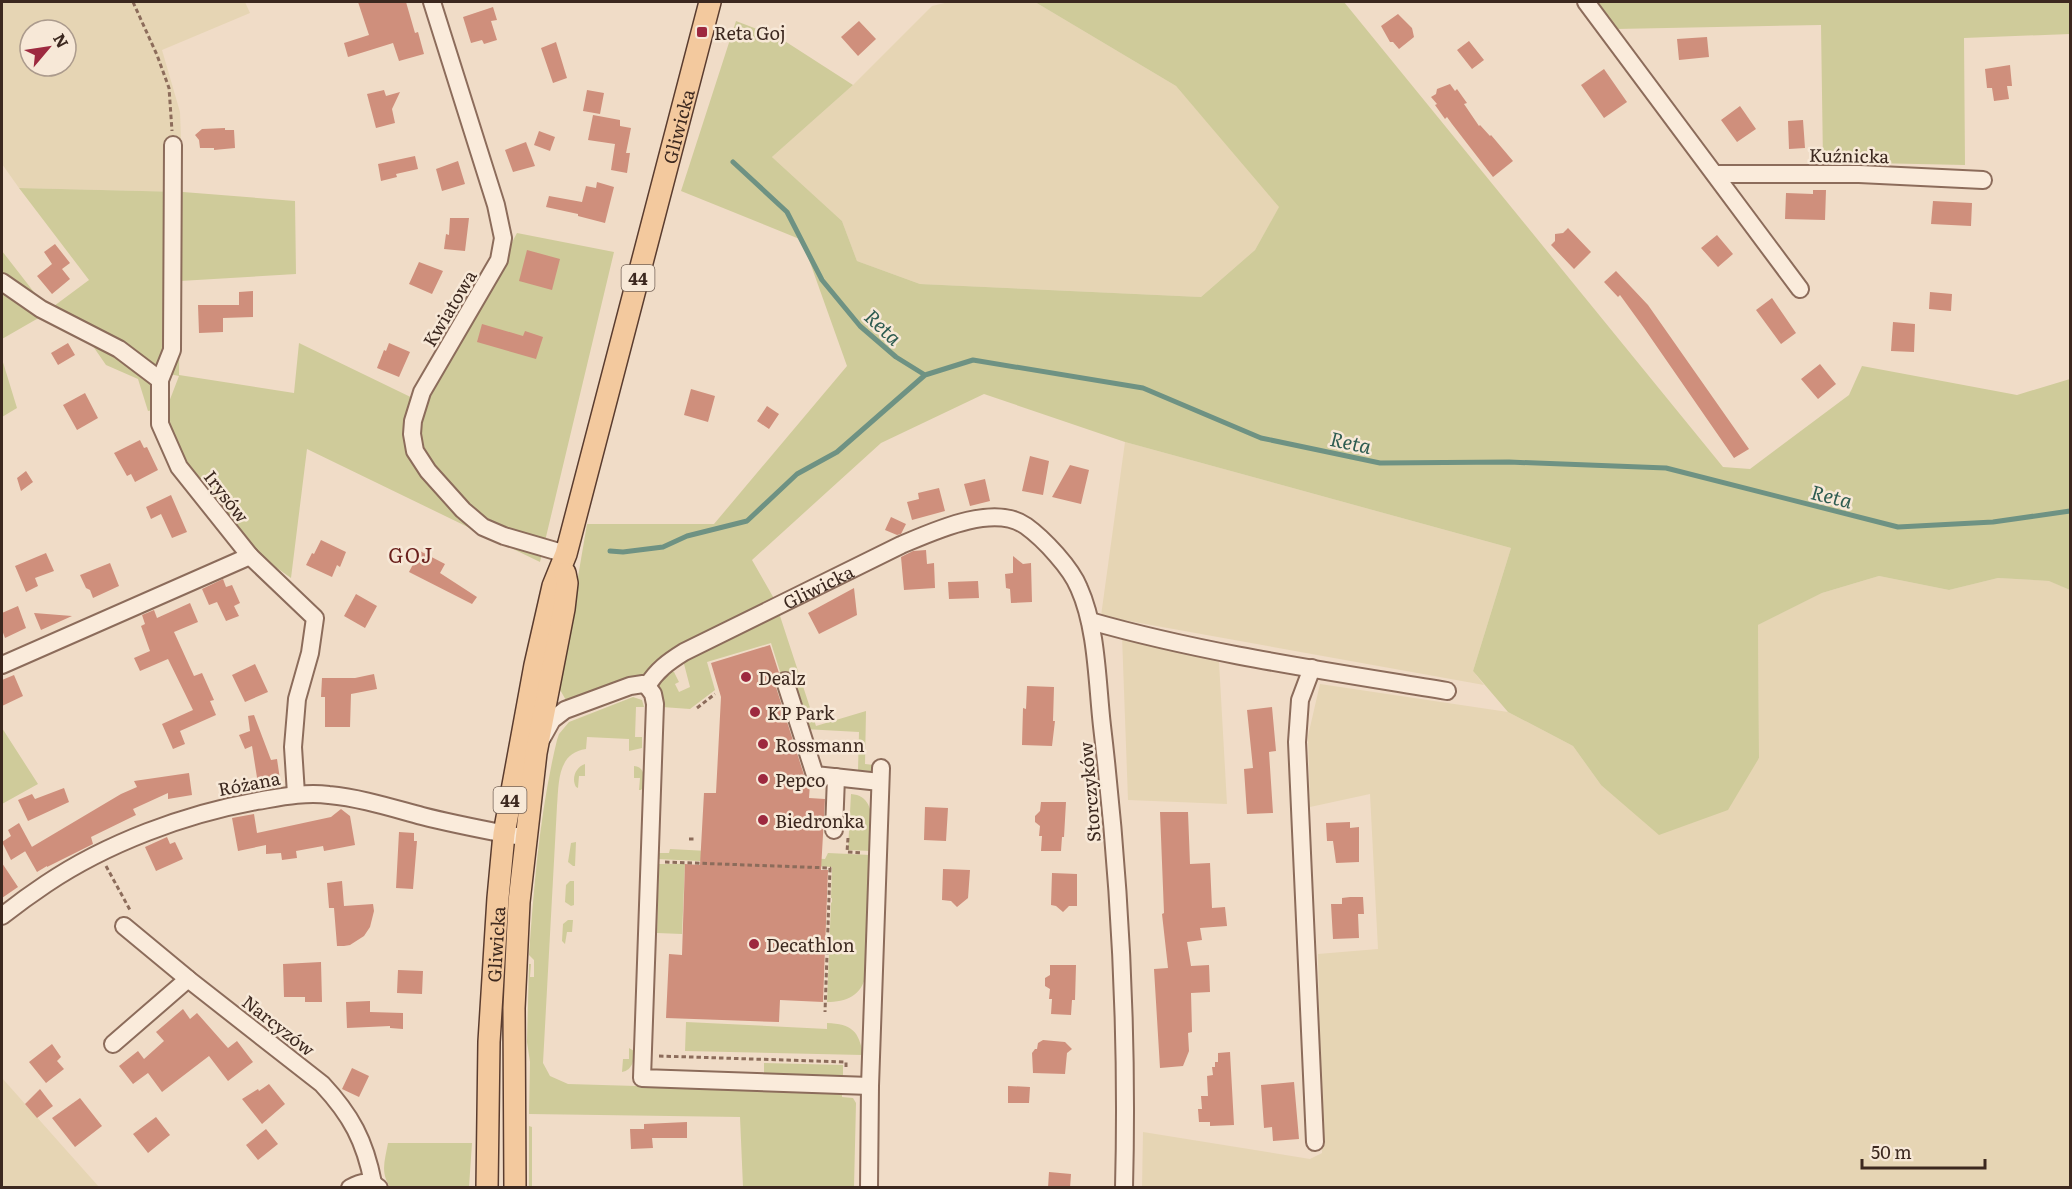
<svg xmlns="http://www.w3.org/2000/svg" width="2072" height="1189" font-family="Literata,serif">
  <rect width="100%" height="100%" fill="#f0dcc7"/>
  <path fill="#e6d5b4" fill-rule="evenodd" d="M2,2H245L250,13L162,50L180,112L183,192L19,188L2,164ZM30,30H66V66H30Z
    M949,2H1035L1176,86L1280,206L1255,250L1201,297L920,284L857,261L842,221L772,157L853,85L932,6Z
    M1125,442L1511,548L1473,671L1484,685L1101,616Z
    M1879,576L1949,590L1998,578L2050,581L2070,590V1187L1142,1188L1143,1132L1310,1159L1322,1153L1318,954L1378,949L1370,794L1310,807L1308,736L1320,684L1508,712L1573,746L1601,785L1759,759L1758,625L1822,593Z
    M1122,636L1219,662L1227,804L1128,800Z
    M2,1078L99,1187H2Z"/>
  <path fill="#cfcb9a" d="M1035,2H1344L1723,467L1750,469L1849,395L1862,366L2017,395L2070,379V590L2049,581L1998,578L1949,590L1879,576L1822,593L1758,625L1759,758L1728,810L1659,835L1601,785L1573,746L1508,712L1473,671L1511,548L1125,442L984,394L881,443L752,560L776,602L641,679L567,702L559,688L587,524H714L847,366L802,240L681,191L736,21L780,38L853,85L772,157L842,221L857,261L920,284L1201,297L1255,250L1279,207L1176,86Z
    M1595,2H2070V34L1964,38L1965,165L1823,162L1821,25L1616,29Z
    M19,188L183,192L295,201L296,274L180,281L179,375L294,393L299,343L425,404L517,233L614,252L540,562L307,449L291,578L263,558L215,506L171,439L169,402L179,376L159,372L153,410L148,411L138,379L106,365L88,339L54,306L89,280Z
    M2,251L37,296L42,316L2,339Z
    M2,359L17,408L2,417Z
    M780,609V616L816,726L866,711L865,764L874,765L871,771L858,770L859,732L804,729L782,678L771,643L707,662L715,690L690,709L662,707L657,679L669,670L674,672L679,682L675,684L679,692L690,687L683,660Z
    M633,697L642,700L644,707H636L635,737H642V748L629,751V739L587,737L586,749C557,753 559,783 557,806L543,1063L550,1076L568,1084L842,1092V1097L853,1098L856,1103L854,1187H743L740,1117L529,1114L530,1062L527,1042L529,964H531L530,977H534V960L529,955C534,884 540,810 557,740L559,734L569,722Z
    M2,728L38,784L2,804Z
    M585,764V776H579L578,788L576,787C571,778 576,767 585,764Z
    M634,766C645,767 645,778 644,787L641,790H639L640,778H634Z
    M851,794C879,796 871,832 871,851L848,850Z
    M576,842L575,866H573L568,862L571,843Z
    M670,849L804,856L807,858L825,859L828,853L870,855L866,974C862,996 846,1002 827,1002L831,903L832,902V898H831L832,867L657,859L656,853H669Z
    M659,864H685L682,934L657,933Z
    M570,881H574V905L571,906L565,902L566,885Z
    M568,920H573L572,932H567L565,944L562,941L563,924Z
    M686,1022L827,1029V1023C852,1024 859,1031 863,1055L685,1051Z
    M629,1048L634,1051C634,1060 633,1070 622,1072L623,1059H629Z
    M764,1063L843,1065V1077L764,1075Z
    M529,1126L532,1127V1187H529Z
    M388,1143H472L469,1187H390C380,1172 385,1160 388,1143Z"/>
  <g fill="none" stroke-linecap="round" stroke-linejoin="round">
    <path stroke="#6e9283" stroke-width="5" d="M733,162L787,212L822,280L860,326L896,357L925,375L973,360L1143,388L1261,438L1380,463L1509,462L1666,468L1898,527L1993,522L2070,511
      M610,551L623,552L663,547L687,536L747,521L797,474L837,452L925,375"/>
  </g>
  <path fill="#cf8f7c" d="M358,2H406L415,33L418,32L424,54L399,61L393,43L348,57L344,43L369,35Z
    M493,7L497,20L491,21L497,40L484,44L482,40L471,43L463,17Z
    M1398,14L1412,28L1414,37L1399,49L1393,42H1390L1381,26Z
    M859,21L876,39L858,56L841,37Z
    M1707,37L1709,57L1679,60L1677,39Z
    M1469,41L1484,60L1472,69L1457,50Z
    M556,42L567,78L553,83L541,48Z
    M2010,65L2012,86H2007L2009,99L1994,101L1992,88H1987L1985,69Z
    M1604,69L1627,102L1604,118L1581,85Z
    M1450,84L1455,91L1457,89L1467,103L1464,104L1479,126L1480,125L1490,136L1491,135L1513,161L1493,177L1452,124L1447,117L1445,119L1435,105L1437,104L1431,97L1436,94L1437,89Z
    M384,90L386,96L400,92L392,109L395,123L376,128L367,94Z
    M587,90L604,93L600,114L583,111Z
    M1740,106L1756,129L1737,142L1721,120Z
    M593,115L620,120V126L631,128L626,153H630L627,173L611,170L615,144L588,140Z
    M1803,120L1805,148L1789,149L1788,121Z
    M225,128V130H234L235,148L214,150V148H200L199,140L195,135L202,129Z
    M539,131L555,137L550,151L534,145Z
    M526,142L535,166L513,172L505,150Z
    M415,156L418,169L396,174L397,177L381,181L378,164Z
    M458,161L465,184L442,191L436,169Z
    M597,182L614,187L605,223L578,216V214L546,207L549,196L582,202L586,186L596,188Z
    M1813,190H1826L1825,220L1785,219L1786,193L1813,194Z
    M1933,201L1972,203L1971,226L1931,224Z
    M450,218H469L465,251L444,249L446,234L449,235Z
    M1568,228L1591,252L1574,269L1551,245L1555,241V234L1563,233Z
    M1717,235L1733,254L1718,267L1701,248Z
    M55,244L70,263L62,269L70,279L52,294L37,276L52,264L44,252Z
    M527,250L560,259L552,290L519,281Z
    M419,262L443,271L432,294L409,284Z
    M1616,271L1648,305L1749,449L1734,458L1644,328L1620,295L1618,297L1604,282Z
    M253,291V317L223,318V332L199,333L198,305H239V292Z
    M1930,292L1952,294L1951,311L1929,309Z
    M1772,298L1796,333L1781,344L1756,310Z
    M1893,322L1915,324L1914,352L1891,351Z
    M482,324L523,336L525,331L543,337L536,359L477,342Z
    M68,343L75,355L58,365L51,353Z
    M389,343L410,352L399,377L377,368L384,350L386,351Z
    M1820,364L1836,384L1818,399L1801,379Z
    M691,389L715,396L708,422L684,415Z
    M85,393L98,418L77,430L63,405Z
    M767,406L779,414L769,429L757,421Z
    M140,440L144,448L147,447L158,470L135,482L131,474L127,476L114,453Z
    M1030,456L1049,461L1043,495L1022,491Z
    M1070,465L1089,470L1081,504L1052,497Z
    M26,471L33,482L21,491L17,478Z
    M985,479L990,501L970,506L964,484Z
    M939,488L945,511L912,520L907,502L919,499L918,493Z
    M171,495L187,532L172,538L161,514L151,519L146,507Z
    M891,517L906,524L901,534L897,535L885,530Z
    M321,540L346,552L340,567L337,565L332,577L306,565L312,553L314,554Z
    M926,550L927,564L934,563L935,588L904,590L901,557L913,551Z
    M420,551L445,564L440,573L477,597L472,604L409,572Z
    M46,553L54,571L35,578L38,586L26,592L15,566Z
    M1013,556L1023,564L1031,563L1032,602L1011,603L1010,589L1006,588L1005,574L1013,573Z
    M110,563L119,586L93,598L90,590L86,588L80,575Z
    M223,579L226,587L232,585L240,603L234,606L239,616L226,621L217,602L209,605L202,589Z
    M978,581L979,598L949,599L948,582Z
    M854,588L857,615L819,634L808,613Z
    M356,594L377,606L365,628L344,616Z
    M190,603L198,622L174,632L194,676L202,673L214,700L210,701L216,715L180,731L185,744L173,749L162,724L193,710L168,659L140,671L134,658L150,651L141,626L145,624L142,615L154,610L157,618Z
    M18,606L26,628L5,638L2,630V613Z
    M34,613L72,616L41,630Z
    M770,645L779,673L775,678V684L805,778L810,784L809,798L825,799L821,870H828L823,1002L780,1000L779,1022L666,1018L669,954L682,955L685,864L700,865L704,793H716L721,697L711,663Z
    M255,664L268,692L245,702L232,675Z
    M374,674L377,689L351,694L350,727H325V697H321L322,678H355Z
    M14,675L23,696L2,706V680Z
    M1027,686L1054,687L1053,721H1055L1052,746L1022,745L1023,708L1026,709Z
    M1272,707L1276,751L1269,752L1273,813L1247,814L1244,769L1253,768L1247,710Z
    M254,715L271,760L277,759L281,786L259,790L252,746L245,749L239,735L250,731L248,716Z
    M189,773L192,795L168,799V793L133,809L136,815L91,837L93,844L47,867V866L37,872L25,851L121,794L137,787L134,781Z
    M64,788L69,802L28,821L18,800L32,794L35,799Z
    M1041,802H1066L1064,837H1062L1061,851H1041L1042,836H1039L1040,826L1035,822V816L1040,811Z
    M925,807L948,808L946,841L924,840Z
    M341,809L350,816L355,845L324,851L323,846L296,851L297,858L282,860L281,853L266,854V845L238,851L232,818L254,814L257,833L331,817Z
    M1160,812H1188L1190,864L1210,863L1212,908L1225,907L1227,926L1200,928L1202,940L1187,942L1191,966L1209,965L1210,992L1191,993L1192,1032L1188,1033L1189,1051L1183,1066L1160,1068L1154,969L1168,968L1162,914L1164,913Z
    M1350,822V828L1359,827V862L1336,863L1333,841H1327L1326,823Z
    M19,823L32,847L11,860L2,842L11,836L8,830Z
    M399,832L414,833V841H417L413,889L396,888Z
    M167,837L170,844L175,842L183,859L156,871L145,847Z
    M2,863L18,887L2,898Z
    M943,869L970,870L968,898L957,907L951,901L942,900Z
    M1052,873L1077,874V906H1069L1063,912L1056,906L1051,905Z
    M342,881L344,906L373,904L374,911L370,927L364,936L350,945L344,946H337L334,908H329L327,883Z
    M1350,897H1363L1364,914H1358L1359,938L1333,939L1331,904H1342V898Z
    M321,962L322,1002H305V997H284L283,964Z
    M1050,965H1076L1075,1000H1072L1071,1015L1051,1014L1052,999H1049L1050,989L1045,986V978L1050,975Z
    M398,970L423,971L422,994L397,993Z
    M370,1001V1012L403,1013V1029L390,1028V1026L347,1028L346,1002Z
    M183,1009L190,1019L197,1013L228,1048L237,1041L253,1062L228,1081L209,1056L162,1092L148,1073L133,1084L119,1066L138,1051L144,1059L164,1041L156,1032Z
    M1043,1040L1065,1042L1072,1049L1067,1053L1065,1074L1033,1073L1032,1053L1035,1049H1037L1038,1043Z
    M52,1044L61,1057L57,1061L64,1069L46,1083L29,1062Z
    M1230,1052L1234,1125L1210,1126V1122H1199L1198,1109H1202L1201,1096H1208L1207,1076L1213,1075L1212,1067H1215V1062H1218V1053Z
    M352,1068L369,1076L359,1097L342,1089Z
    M1294,1082L1299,1139L1273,1141L1272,1127L1264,1128L1261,1085Z
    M269,1084L285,1104L262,1124L242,1099L258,1089L259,1091Z
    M1008,1086L1030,1087L1029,1103H1008Z
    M40,1089L53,1106L37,1118L25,1104Z
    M80,1098L102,1126L75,1147L52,1118Z
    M156,1117L170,1135L148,1153L133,1134Z
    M687,1122V1138H652L653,1148L631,1149L630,1129H644V1124Z
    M266,1129L278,1144L258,1160L246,1145Z
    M1049,1172L1071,1174L1070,1188H1048Z"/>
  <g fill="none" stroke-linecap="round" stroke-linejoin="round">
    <g stroke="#8c6c5b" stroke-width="20">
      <g id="minor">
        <path d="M432,2L496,205L503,238L499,260L422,392L413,421L412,434L415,451L428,471L463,510L483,527L504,536L566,554"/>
        <path d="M1586,2L1800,289"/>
        <path d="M1715,174H1859L1983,180"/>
        <path d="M2,282L41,309L119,349L160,380V424L179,467L250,556L315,618L310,653L297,699L293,747L296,794"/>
        <path d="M160,380L172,350L173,145"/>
        <path d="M1090,621C1206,654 1327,671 1447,691"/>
        <path d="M2,665L250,556"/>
        <path d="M1312,668L1300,700L1297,742L1315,1142"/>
        <path d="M785,681L815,775L880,782"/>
        <path id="s1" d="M647,686C657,670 668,662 684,652L901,545C934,531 994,503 1026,526C1044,539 1071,568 1079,588C1097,628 1097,682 1102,726C1120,879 1128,1034 1124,1188"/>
        <path d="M647,686L653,694L655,704L642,1078L870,1086"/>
        <path d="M542,738L552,720L565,710L630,686L643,684L647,686"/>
        <path d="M834,830L836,777"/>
        <path d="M2,916C16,905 31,894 46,884C107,843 185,814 257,801C281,797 304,792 329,795C361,798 392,808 422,816C453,824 485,830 516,836"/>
        <path d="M124,926L188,979L322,1084C351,1115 365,1141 373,1183"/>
        <path d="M113,1044L188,979"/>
        <path d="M350,1188C361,1182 369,1180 379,1188"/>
        <path d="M869,1188L870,1086L881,768"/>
      </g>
    </g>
    <g stroke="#5a3c2f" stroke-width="24">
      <g id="major">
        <path id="s2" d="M487,1188L489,1042L498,898L504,834L535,665L553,586L566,554L710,2"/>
        <path d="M515,1188L514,1008L519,902L536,753L564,609L567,583L565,573"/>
      </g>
    </g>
    <path stroke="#8c6c5b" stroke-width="3" stroke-dasharray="4.5 3" stroke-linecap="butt" d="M133,2L157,55L169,88L172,131
      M697,708L715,694
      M848,838L847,852L862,853
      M689,839H695
      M665,862L830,868L825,1012
      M106,866L130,910
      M659,1056L846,1062V1069"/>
    <use href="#minor" stroke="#faebdb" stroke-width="16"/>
    <use href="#major" stroke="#f3c99e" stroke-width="21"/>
  </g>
  <g fill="#9d293f" stroke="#f7e8d7" stroke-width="2">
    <rect x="696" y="26" width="12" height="12" rx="3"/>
    <circle cx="746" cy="677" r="6"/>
    <circle cx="755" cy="712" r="6"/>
    <circle cx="763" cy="744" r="6"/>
    <circle cx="763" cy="779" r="6"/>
    <circle cx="763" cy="820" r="6"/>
    <circle cx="754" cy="944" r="6"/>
  </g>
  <g text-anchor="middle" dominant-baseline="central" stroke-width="5" stroke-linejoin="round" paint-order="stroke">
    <g fill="#f7e8d7" stroke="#746256" stroke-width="1.5">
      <rect x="621.5" y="265" width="33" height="26" rx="4.5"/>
      <rect x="493.5" y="787" width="33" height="26" rx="4.5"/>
    </g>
    <g font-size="16" font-weight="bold" fill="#3c281f">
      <text x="638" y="278">44</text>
      <text x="510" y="800">44</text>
    </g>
    <g font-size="18" fill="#3c281f" stroke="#f7e8d7" text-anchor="start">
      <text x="714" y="32">Reta Goj</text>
      <text x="758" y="677">Dealz</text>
      <text x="767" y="712">KP Park</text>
      <text x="775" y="744">Rossmann</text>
      <text x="775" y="779">Pepco</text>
      <text x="775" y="820">Biedronka</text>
      <text x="766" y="944">Decathlon</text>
    </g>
    <g font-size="18" fill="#3c281f" stroke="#f7e8d7">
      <text stroke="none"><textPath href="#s2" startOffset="1084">Gliwicka</textPath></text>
      <text transform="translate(1849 155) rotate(1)">Kuźnicka</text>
      <text transform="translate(449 308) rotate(-59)">Kwiatowa</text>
      <text transform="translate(227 496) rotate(52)">Irysów</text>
      <text stroke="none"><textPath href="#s1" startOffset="200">Gliwicka</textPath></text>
      <text transform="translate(249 783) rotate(-11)">Różana</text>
      <text transform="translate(1089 792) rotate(-95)">Storczyków</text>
      <text stroke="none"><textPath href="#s2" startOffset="244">Gliwicka</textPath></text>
      <text transform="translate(279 1025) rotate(38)">Narcyzów</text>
    </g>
    <g font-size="20" font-style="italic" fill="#2e5c51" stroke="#f7e8d7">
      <text transform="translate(884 326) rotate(43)">Reta</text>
      <text transform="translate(1351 441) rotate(12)">Reta</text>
      <text transform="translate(1832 495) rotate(14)">Reta</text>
    </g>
    <g font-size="20" letter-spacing="1.5" fill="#6a201d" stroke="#f7e8d7">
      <text x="411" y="554">GOJ</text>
    </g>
  </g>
  <rect width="2072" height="1189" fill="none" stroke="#3c281f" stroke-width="6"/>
  <g transform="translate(48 48) rotate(61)"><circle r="28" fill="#f7e8d7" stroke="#ac9b8d" stroke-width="1.5"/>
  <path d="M0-4.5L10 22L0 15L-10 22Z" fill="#9d293f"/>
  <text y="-9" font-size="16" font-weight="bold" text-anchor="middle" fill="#3c281f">N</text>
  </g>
  <path d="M1862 1159v9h123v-9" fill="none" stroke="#3c281f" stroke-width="3"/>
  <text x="1871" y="1159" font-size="18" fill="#3c281f" stroke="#f7e8d7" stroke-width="4.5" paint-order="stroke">50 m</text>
</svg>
